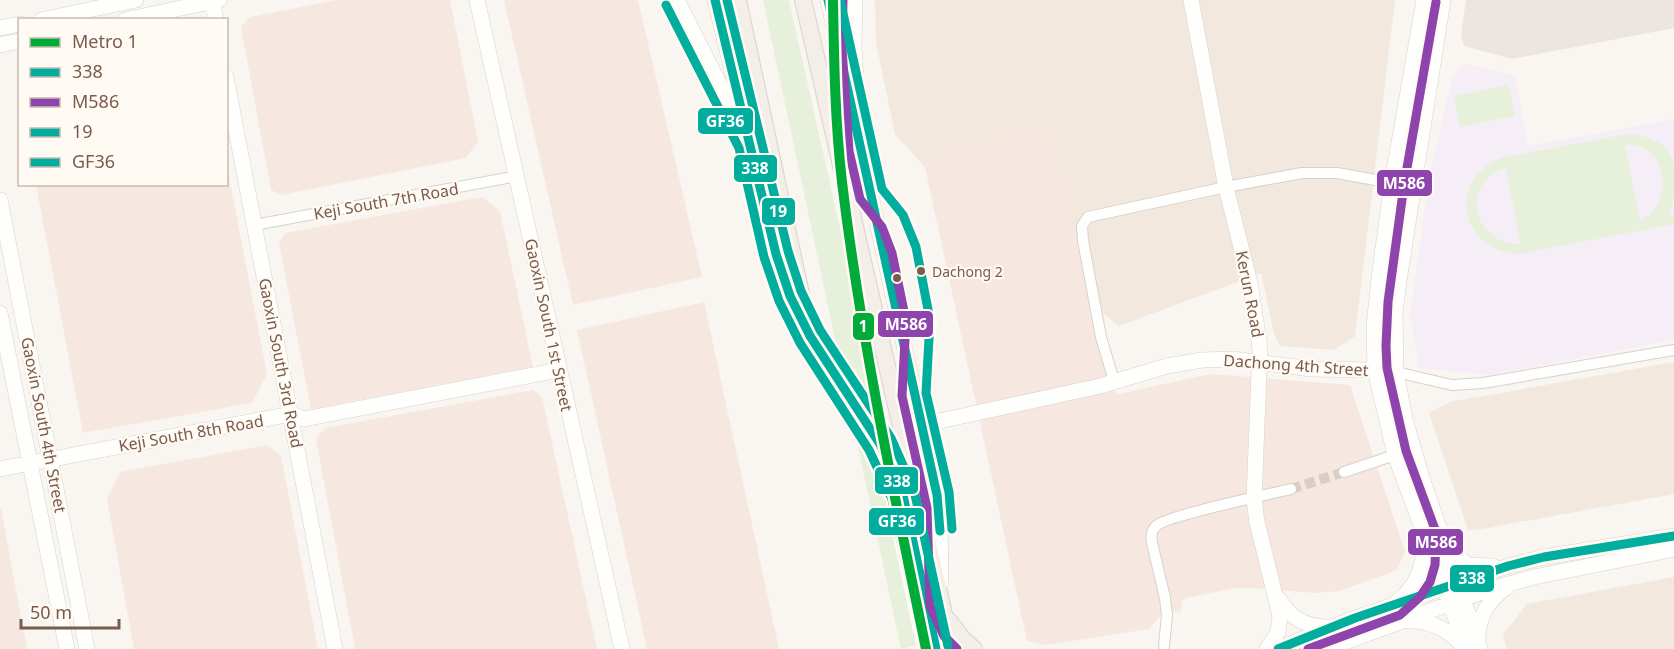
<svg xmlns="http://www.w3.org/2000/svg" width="1674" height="649" font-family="'Noto Sans',sans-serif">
  <rect width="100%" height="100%" fill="#f9f5f0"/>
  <path fill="#f2e8de" d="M875,0H1395L1355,336L1334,350L1280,346L1274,333L1261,273L1119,326L1091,304L1056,147L951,151L925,167L895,134L876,43Z
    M1674,362V494L1481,529L1468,530L1429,413L1450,402Z
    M1674,577V649H1507L1503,635L1527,604Z"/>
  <path fill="#f6e8e1" d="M337,0H450L478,141L466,158L282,195L271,190L241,27L250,17Z
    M504,0H638L702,277L573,305Z
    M1026,132H1039L1049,137L1056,147L1091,304L1114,391L1118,394L1210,374L1350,385L1405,552L1397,570L1340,591L1315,593L1253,588H1234L1186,598L1181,602V611L1162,614L1149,629L1046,645L1027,641L925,167L951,151L981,141Z
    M227,167L267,374L252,403L83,433L36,185L226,184Z
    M482,197L500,211L533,367L311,409L279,243L285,233Z
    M704,302L779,649H647L577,330Z
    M533,390L542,397L597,649H355L316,439L325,428Z
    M267,445L281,456L318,649H134L107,499L120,472Z
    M0,509H1L27,649H0Z"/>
  <path fill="#ede5e0" d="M1466,0H1674V28L1512,59L1464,46L1461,36Z"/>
  <path fill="#f6eef6" d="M1465,64L1515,75L1528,146L1674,119V340L1490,375L1419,368L1410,315L1431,167L1453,75Z"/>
  <path fill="#e7f0db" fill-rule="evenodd" d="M763,0H789L932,641L901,649Z
    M1509,85L1515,116L1460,127L1454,96Z
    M1627,134C1644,135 1667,141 1673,160C1674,167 1674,176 1674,183C1674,196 1674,204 1668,215L1674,214V224L1519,254C1460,252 1446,180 1501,158ZM1625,145C1670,142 1674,205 1640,221ZM1506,168L1520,243V244C1472,244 1459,182 1506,168Z"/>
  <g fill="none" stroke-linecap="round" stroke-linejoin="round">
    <path stroke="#d9cfc7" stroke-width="10" stroke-dasharray="10 5" stroke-linecap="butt" d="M1291,489L1344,472"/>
    <g stroke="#d7d1cb" stroke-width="12">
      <path id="street" d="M254,225L517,176
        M1375,370L1396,372L1452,385L1483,383L1674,350
        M1114,381L1101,337L1083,241L1082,226L1088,217L1226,187L1302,173H1337L1392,183
        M1344,472L1395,455
        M1164,646L1167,615L1165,598L1152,543C1151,536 1151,531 1156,526C1165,516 1271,494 1291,489"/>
    </g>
    <g stroke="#d9d2cb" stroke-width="16">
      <path id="secondary" d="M212,0L216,20
        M477,0L622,649
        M677,0L739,123
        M715,0L776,254L790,296L804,323
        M828,0L937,495L940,519L941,582
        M855,0L854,47L857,94
        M1191,0L1226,187L1250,283L1260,348L1254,499L1257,522L1280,616L1278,632L1267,649
        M1424,0L1392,183L1380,270L1374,326L1375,370L1395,455L1467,649
        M1443,0L1400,274L1395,313L1396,372L1405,419L1422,478L1480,649
        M41,20L136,0
        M125,20L219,0
        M0,28L20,24
        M0,45L20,41
        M226,77L335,649
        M0,200L87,649
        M0,313L67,649
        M921,425L1100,386L1167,366L1202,360L1232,359L1312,369L1375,370
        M0,469L291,414L304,419L559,370
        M1447,546L1467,565L1493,566
        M1278,598C1290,617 1303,626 1326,627
        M1397,602C1416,587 1424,568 1424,544
        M1408,621C1431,620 1448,629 1463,646
        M1478,639C1478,617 1489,599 1507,587
        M1278,649L1355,618L1508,566L1544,557L1674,536
        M1326,649L1487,590L1534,577L1674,549"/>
    </g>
    <g stroke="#dad1cc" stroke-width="18">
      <path id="primary" d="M738,0L810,336L880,444L903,495L936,649
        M803,0L952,649
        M949,621L963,639L974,649"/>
    </g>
    <use href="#street" stroke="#fefefd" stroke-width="10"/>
    <use href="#secondary" stroke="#fefefd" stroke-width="15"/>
    <use href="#primary" stroke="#f3eee8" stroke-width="16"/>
    <g stroke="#fffaf3" stroke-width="14">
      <path id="bus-1" d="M715,0L776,254L790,296L810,336L880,444L903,495L936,649
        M828,0L937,495L940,531
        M1278,649L1355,618L1508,566L1544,557L1674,536"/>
    </g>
    <g stroke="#fffaf3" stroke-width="14">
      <path id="bus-2" d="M843,0L842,48L849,151L860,199L882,227L892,253L906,321L902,396L927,508L930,606L944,636L957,649
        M1308,649L1400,615L1420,597L1430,582L1435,565L1436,532L1406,451L1387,368L1386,346L1388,302L1404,185L1436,2"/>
    </g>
    <g stroke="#fffaf3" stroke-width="14">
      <path id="bus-3" d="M727,0L788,251L801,291L820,330L891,438L914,490L948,646
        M840,0L882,189L903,215L916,247L930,320L926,393L949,492L952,529"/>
    </g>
    <g stroke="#fffaf3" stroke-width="14">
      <path id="bus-4" d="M666,5L739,148L764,257L779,301L800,343L869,450L892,499L924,649"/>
    </g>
    <use href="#bus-1" stroke="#01ad9c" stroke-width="9"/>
    <use href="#bus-2" stroke="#8e44ad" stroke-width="9"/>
    <use href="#bus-3" stroke="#01ad9c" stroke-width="9"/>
    <use href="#bus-4" stroke="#01ad9c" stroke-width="9"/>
    <g stroke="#fffaf3" stroke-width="15">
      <path id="metro-1" d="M833,0C834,61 835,122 842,182C861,339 894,494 926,649"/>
    </g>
    <use href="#metro-1" stroke="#00ab39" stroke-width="10"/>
  </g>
  <g fill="#7a5c4d" stroke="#fffaf3" stroke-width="2">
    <circle cx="921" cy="271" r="5"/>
    <circle cx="897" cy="278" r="5"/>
  </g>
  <g text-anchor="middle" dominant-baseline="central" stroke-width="4.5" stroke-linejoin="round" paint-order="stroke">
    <g font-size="14" fill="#7a5c4d" stroke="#fffaf3" text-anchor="start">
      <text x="932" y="271">Dachong 2</text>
    </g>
    <g font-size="16" fill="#7a5c4d" stroke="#fffaf3">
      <text transform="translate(386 201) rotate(-10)">Keji South 7th Road</text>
      <text transform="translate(1250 294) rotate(79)">Kerun Road</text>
      <text transform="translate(549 325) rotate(78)">Gaoxin South 1st Street</text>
      <text transform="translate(281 363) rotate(79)">Gaoxin South 3rd Road</text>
      <text transform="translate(1296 365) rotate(4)">Dachong 4th Street</text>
      <text transform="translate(44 425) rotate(79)">Gaoxin South 4th Street</text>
      <text transform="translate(191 433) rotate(-10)">Keji South 8th Road</text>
    </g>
  </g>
  <g stroke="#fffaf3" stroke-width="2">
    <rect x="697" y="107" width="57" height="28" rx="6" fill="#01ad9c"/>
    <rect x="733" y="154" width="45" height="29" rx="6" fill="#01ad9c"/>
    <rect x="1376" y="169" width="57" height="28" rx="6" fill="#8e44ad"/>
    <rect x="761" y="197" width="35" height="29" rx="6" fill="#01ad9c"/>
    <rect x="877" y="310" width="57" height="28" rx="6" fill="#8e44ad"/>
    <rect x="852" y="312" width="23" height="29" rx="6" fill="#00ab39"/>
    <rect x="874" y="466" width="45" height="29" rx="6" fill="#01ad9c"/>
    <rect x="868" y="507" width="57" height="29" rx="6" fill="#01ad9c"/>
    <rect x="1407" y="528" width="57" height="28" rx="6" fill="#8e44ad"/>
    <rect x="1449" y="564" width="46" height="29" rx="6" fill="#01ad9c"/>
  </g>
  <g font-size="16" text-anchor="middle" font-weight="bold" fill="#fff">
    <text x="725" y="127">GF36</text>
    <text x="755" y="174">338</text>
    <text x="1404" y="189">M586</text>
    <text x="778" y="217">19</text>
    <text x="906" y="330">M586</text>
    <text x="863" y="332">1</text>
    <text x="897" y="487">338</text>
    <text x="897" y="527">GF36</text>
    <text x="1436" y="548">M586</text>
    <text x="1472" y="584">338</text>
  </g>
  <rect x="18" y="18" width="210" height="168" fill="#fffaf3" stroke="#cabbb1" stroke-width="1.5"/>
  <rect x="30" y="38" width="30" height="9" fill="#00ab39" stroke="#cabbb1" stroke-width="1.5"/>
  <text x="72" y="48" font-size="18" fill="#7a5c4d">Metro 1</text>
  <rect x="30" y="68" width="30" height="9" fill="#01ad9c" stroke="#cabbb1" stroke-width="1.5"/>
  <text x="72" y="78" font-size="18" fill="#7a5c4d">338</text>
  <rect x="30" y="98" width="30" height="9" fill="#8e44ad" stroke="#cabbb1" stroke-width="1.5"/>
  <text x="72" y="108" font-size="18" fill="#7a5c4d">M586</text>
  <rect x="30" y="128" width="30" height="9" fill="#01ad9c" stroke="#cabbb1" stroke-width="1.5"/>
  <text x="72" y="138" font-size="18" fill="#7a5c4d">19</text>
  <rect x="30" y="158" width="30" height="9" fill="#01ad9c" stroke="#cabbb1" stroke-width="1.5"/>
  <text x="72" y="168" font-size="18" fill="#7a5c4d">GF36</text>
  <path d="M21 619v9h98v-9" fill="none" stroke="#7a5c4d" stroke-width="3"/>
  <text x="30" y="619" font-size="18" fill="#7a5c4d" stroke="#fffaf3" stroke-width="4.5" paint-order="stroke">50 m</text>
</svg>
